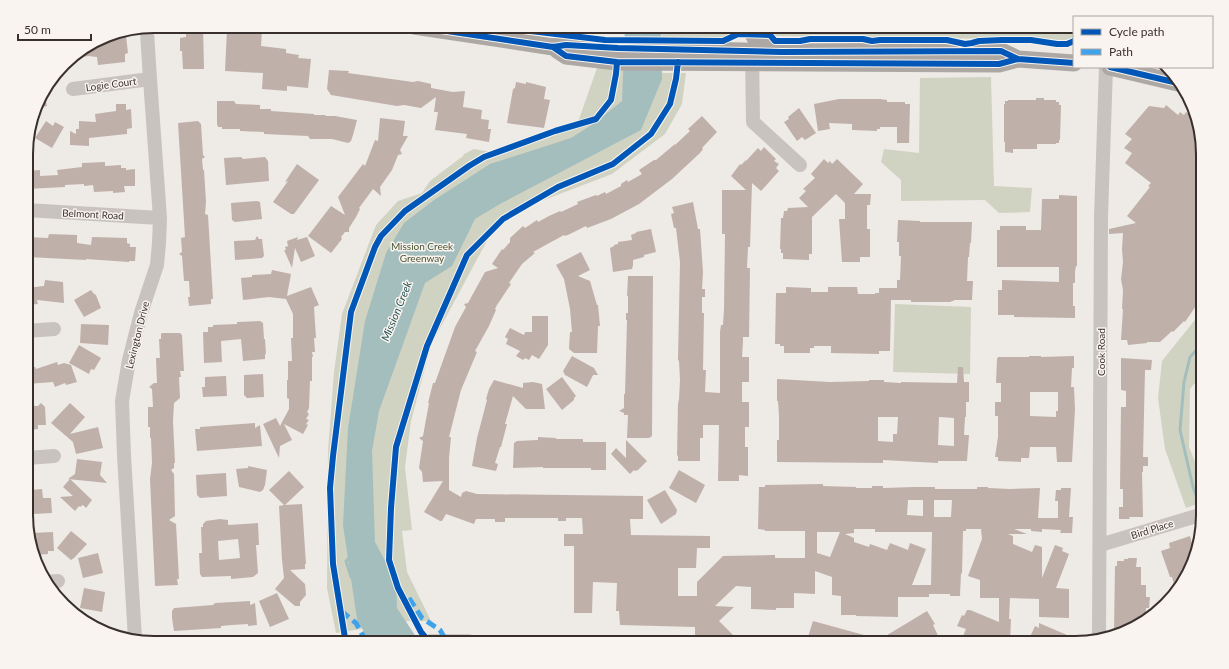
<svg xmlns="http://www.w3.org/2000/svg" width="1229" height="669" font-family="Lato,sans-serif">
  <rect width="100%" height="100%" fill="#eeeae6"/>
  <path fill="#d0d3c2" d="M664,26H738C735,46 677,39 661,39Z
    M770,26H1074V38L1068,40L774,36Z
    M597,68H629L665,73H686L682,104L665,134L612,174L523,208L496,224L431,345L411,421L405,467L412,530L402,531L407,572L431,621H408L336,633L327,588L328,451L334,372L342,314L376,225L398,201L422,193L430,181L463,156L464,154L474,149L491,152L544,132L577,125Z
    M991,77L994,186L1032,188L1030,212L999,213L985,200L901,201V180L881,162L884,149L919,153L920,78Z
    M895,304L971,307L970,374L893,372Z
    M1202,311L1203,373L1190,389L1189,447L1203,481V502L1186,508L1165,449L1158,398L1162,361Z"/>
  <path fill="#a4bebd" d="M625,26H662L661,37L662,79L641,130L500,204L475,219L452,266L425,283L379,411L372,451L375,542L396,581L397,608L420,643H370L357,619L343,525L348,428L365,321L386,253L404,223L434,200L490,164L571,138L593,124L622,101Z"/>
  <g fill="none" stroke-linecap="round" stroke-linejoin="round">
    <path stroke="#a4bebd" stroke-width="3" d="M1199,503L1193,487L1180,430L1184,382L1190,357L1203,343
      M350,557L346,561L351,577
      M365,631L366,643"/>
  </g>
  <path fill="#c0b0aa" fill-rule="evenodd" d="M186,26H203L204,69H183L182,51H180V38L186,37Z
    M242,28L262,30L261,46L286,49V53L299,55L298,58L311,59L308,88L287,86V91L262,89L263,73L225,71L227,29H242Z
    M105,36L107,38L126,36L128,53L125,54V62L98,65L97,57L88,56L67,60Z
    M329,70L349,71L348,73L413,82L418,81L427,83L431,84V88L453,92L465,91L463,107L482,110L481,119L489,120L488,129H491L489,142L466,138L467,134L435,130L438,112H434L436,97L421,108L404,105L397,106L331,95L327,89Z
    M516,82L526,84V82L546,87L544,99L550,100L544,128L507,123L513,89L515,88Z
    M44,91L47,106L36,108L39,97Z
    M1036,98H1044V100H1056V102H1059V105H1061L1060,140H1059V143H1056V144H1037V149H1013V153L1005,152V142H1004V104H1005V101H1008V100H1036Z
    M839,99H880L887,100V102H905V104H910L909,143H897V127H880V129H877V131L852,130V124L829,123L830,129L818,131L814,104Z
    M217,101H234L236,104L260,105V109H271V111L314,114V115H325L326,116H335L357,120L353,135L351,141L348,143L332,139H310L308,136L264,134V132L240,131V129H222V127H218L217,124Z
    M116,104H126V110L131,109L132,128L127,129V134L89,138V146L70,145V131L76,134V129H79V121L96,122L95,114L116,111Z
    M1166,105L1178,115L1180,112L1184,115L1186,112L1196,120L1202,137V297L1185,322L1184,321L1173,332L1172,331L1160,342H1147V343L1128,345L1127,340H1121L1123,309H1122L1123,290L1121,279L1123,262L1122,249L1123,233L1109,234V229L1136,223L1127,216L1150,187L1148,186L1151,183L1125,163L1132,153L1124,148L1132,139L1125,134L1149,106L1164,108Z
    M799,108L816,133L805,140L802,137L797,141L784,122L789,119L788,117Z
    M702,116L717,132L702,148L703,149L700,153L672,179L639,204L611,219L587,228L586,226L570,234L565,236L564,235L533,252L535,253L522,264L509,283L511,284L497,305L495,309L496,310L489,326L475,351L477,352L461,390L449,437H451L449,458V490L461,497L462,493L466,491L477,494L643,496V519H630L631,535L710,536V548H697L696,568H678V596H697V582L723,556L775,555V558H805V531H765V530L758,529L759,487H765V485L823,484V486L856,487V488H872V486H883V488L914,487H935V489H977V487H988V488L1010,489L1040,488L1038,518H1058V501H1055L1056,490H1061V488H1071L1069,517H1073L1072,533H1060L1061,530L1042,529V532L1031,531V529H1014L1027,534H1008L1013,536V544L1032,552L1035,545L1042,547V578L1055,545L1063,548L1062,551L1069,554L1056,588L1069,589V618L1039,617V599L1010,598L1009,619H1011L1010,643H966L961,641L966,629L957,626L962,615L964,616L967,610H970L999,622V598H980V580L968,576L982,539L981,529H966V531H963L962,574L961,573L960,596H950V594H929V597H898V617L856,616V615H841V596L832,595V577L815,571V594L794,593V608H776V610L751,609V587L736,586L715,606L734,607L719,621L741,643H697L695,640V627L620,625L619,611H616L617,583L593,582L592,613H574V546H564V534H583L582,518H566V521H558V518H505V522H495V519H476L474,524L446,514L442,521H440L424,512L443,481L423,482L422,472L419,468L423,441L419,438L423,436L429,403H428L433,383H435L455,327L466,307L464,304L468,303L485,272L498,268L492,264L502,249L503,250L510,242V238L523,226L525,228L537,220L538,222L549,216L560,211L561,212L578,204L577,202L596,195L597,196L605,192L606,194L621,186V184L627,180L628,182L642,174L639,170L654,160H656L675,144V145L690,131L688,129ZM908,500H923V516L907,515ZM934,500H952L951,517H934ZM854,529H875V532H932L931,585H912L926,549L910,543L908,550L890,543L887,550L870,544L869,547L854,542V538L845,534L854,533ZM817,532H840L830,557L817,553Z
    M380,118L405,121L403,136H408L400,150L402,154L398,155L392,170L380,187L381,196L373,189L359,208L360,209L356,217L349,228V232H345L341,237L342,239L331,253L308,236L331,206L345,215L338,197L363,164L365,166L375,140L378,141Z
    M46,121L53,126L55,122L64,127L52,148L35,138Z
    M198,121L201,124L203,155L205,157L202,159L203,170H204L206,202L205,214L208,215L213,299H211V304L189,306L188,297H190L189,281H184L182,256L179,254L182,252L181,238L185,237L178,123Z
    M764,147L776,159L774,161L779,164L776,168L779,171L761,191L752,183L750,247H748L747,268H750L749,337H743V341L742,357H749V382H742V402H749V427H745V447H748V476L739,475V481H718L719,425H703V438H700V461H678V455L677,456L678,404L679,399L680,380L679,361L678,360L680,262L676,228H674L671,214L674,213L672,207L693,202L698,229H700L703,272L702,289H705V297H702V313H704L703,370H706L705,392L720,393V332L721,325H723L724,309L725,234H722V190H746L731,176L740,164L741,165L746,160V161L758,148L761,151Z
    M241,157L243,159L265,157L268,161L269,181L226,185L224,158Z
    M824,159L828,163L830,161L832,164L837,159L863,184L854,194H871L870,205H867V229H870V257H860V262H842L839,219H845V203L836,194L812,217V254H809V260L783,259V253H781V249H780L781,218H783L784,211H787L788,208L808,207L799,198L806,191L803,189L815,178L811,174Z
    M105,162V166L121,165V168H126V170L135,169V186H124L125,192L113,193V191L94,192L93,185L84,186V184L65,185V187L26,189V171L40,170V176L58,175L57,170L82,167V163Z
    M297,164L319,180L294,214H291L273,202L288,181L285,182Z
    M1059,195L1077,196V266H1076L1075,271V283H1073V306H1075V318L1014,317V315H998V290H1002V280L1059,282V267H997V230H1000V226H1026V230H1041L1042,199H1059Z
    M257,201L260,202L262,219L235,222L232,220L231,203Z
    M898,220L920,221V222H972L971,243H970L969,257H968L967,281H973L972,300H955L950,302H911V300H891L890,351H879V354L831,353V346H814V348H810V353H784V346H780V344H775L776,293H786V287L811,288V292H828V287H857L858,294H875V293H879V288H897V280H900L901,256H899V242H897Z
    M651,229L656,252L644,255V257L633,260V265L632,269L613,272L610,248L614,246V245L618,244V242L632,240L631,235L636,233V232Z
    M49,234L77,235V243L91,245L92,237L127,238V243L130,244V247H136L135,261H129V262L86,259V260L27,257L26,237L48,238Z
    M257,236L259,239H262L264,256L262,258L235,260L234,241L255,240Z
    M298,237L297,240L307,237L315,256L301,262L295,248L292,268L284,250H286L285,247L288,246L287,241Z
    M581,252L590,270L578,276L590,281L597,305H598L600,326H598L597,353H574L569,349L570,332H572L570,309L564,279L556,265Z
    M272,270L291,274L287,296L311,287L319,305L314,307L316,338H314L315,352H312L313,357H312V381H310L309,408L307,412L309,414L306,419L309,420L306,424L308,425L303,434L284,424L292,440L280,446L279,458L263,424L276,418L280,426L289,409V399L287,398V380H288V361H292L291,338H293V314L286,299L269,297L243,300L241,278L252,277V275L271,274Z
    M628,276H653L652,433V436L649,438H627L628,415H624V413L619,411L624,408V394H625L627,320H626V313H628V296H627Z
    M45,280L63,282L64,303L37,300L38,304L27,305V288L44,286Z
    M91,290L94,294L96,295L101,308L84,317L74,300Z
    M532,316H548V345L539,359L532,355L529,360L525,358L523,360L516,356L520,351L506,344L508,339L505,337L510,328L524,335L525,332H532Z
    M260,321L263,323L264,339H265L266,354H265V359L243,361L241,339L221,341L222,362L204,363L203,332H208V327H213V325L237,324V322Z
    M81,324L109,325L108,345L80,343Z
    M162,333H180L182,335L184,371H180L181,377H179L180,398L174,403L173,421L175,463H174V468L171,470L174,474L175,516L169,520L176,524L179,579H177L178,585L155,586L150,479L152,463L151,438H150V427H148V407H153L152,389L149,387L154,383H157L156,358H160L159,339H161V334Z
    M79,345L101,358L94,370L91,369L89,374L69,363Z
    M572,356L594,368L598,375H593L587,387L565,375L563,371Z
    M1029,356H1041V357L1074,356V368H1072L1071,387H1074L1075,409L1072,462H1057L1056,447H1030L1029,458H1021V462L998,461V457H995L998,437V416H995V402H1001V383H996L997,359L998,357H1029ZM1030,392H1058V411H1056V417L1030,416Z
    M1121,358L1152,360L1151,370H1145L1143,457H1148V466H1143V472H1142L1143,517H1129L1130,519H1119V507H1123V489H1120L1121,407H1126V391L1121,390Z
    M57,362L58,365L64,363L71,365L77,382L66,385L65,383L55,387L53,382L27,384V367H35L36,369Z
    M958,367H963L964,382H969V402H966V417H965L964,435H969L967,461H938V463L883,460V463L777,462V440H779V416L778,401H777V379L830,382L869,381V380H884V382L901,383V382L957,383ZM878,417H898L897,434H893V442L878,441ZM939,417L954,418V446L938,445Z
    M263,374L264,397L247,398L244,395V375Z
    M226,376L227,396L203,397L202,387H205V377Z
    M562,377L576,396L574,398V400L562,410L546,389Z
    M494,380L523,388V383L533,382L542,384L545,409H526L513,396L505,424H507L501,447H500L495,463L498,464L496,471L472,466L477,438L487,400L486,399L489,389Z
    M41,403L45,407L46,425H38V429L28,430L27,406H38Z
    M70,403L85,417L70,434L98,427L103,448L76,454L73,442L51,423Z
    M255,423V428L260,425L262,446L197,451L195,429H200V427Z
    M538,437L556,438V439H583V442H606V470H591V468H543V467L513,468L514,443L517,441L538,440Z
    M626,440L647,461L638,470L635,471L634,470L630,474L611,454L616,448L626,458Z
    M77,459L102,462L100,475L107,483L68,479L75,474Z
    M248,466L267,470L265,485L263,490L260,492L239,487L236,469L248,468Z
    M679,470L705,485L696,503L669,488Z
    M289,471L304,487L285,505L302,504L306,564H305V569L290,570L305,584L306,595L300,602V606H295L275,589L284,578L282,560L279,506L284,505L269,490Z
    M226,473L227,496L200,498L197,495L196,475Z
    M70,479L92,500L86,508L83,505L80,507L79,506L75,511L60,497L73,496L63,487Z
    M42,489L43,498H51L52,513L34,514L30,490Z
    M665,490L677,510L676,514L661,524L647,500Z
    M220,519L228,520V525L258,523L259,545H256L258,573L253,577L231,579V576L202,577L200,574L199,553H202L201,527H203V524L206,521ZM238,539L240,558L219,560L218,541Z
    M71,531L87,544L74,558L71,560L57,548Z
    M53,532L54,551H48V554L36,555L33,548L32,533Z
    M1190,536L1194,552L1190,572L1175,588L1172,577H1170L1161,551L1170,548L1169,543Z
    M98,553L103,573L83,578L78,558Z
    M1128,558H1137L1136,567H1141V585H1146V597H1150L1149,608H1146L1145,622L1121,630H1114L1115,566H1117V561H1124V559H1128Z
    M84,588L105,592L102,612L80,608Z
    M277,593L289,619L270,627L259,601Z
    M250,601V605L255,603L257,625L248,626V624L232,625L221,626V628L174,631L172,618V611L174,608L213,605L215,603Z
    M927,611L935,624L933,625L940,640L936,643H874Z
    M813,621L864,635L863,637L867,643H810L811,638L808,637Z
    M1039,623L1067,635L1064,643H1047L1030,637L1035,626L1039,628Z"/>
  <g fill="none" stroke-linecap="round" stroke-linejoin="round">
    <path stroke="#c8c3bf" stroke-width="14" d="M752,52L753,122L800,165
      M73,89L150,79
      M26,210L160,218
      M27,331L54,329
      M27,458L54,456
      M1100,545L1203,514
      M46,582L58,581
      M1099,637L1101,217L1106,67
      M135,639L124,455L122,401L129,360L141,313L157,265L159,243L160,218L150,79L147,32L149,27"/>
    <path stroke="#ada8a4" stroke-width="17" d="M414,26L553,47L566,45L618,48L781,52L1001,51L1018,59
      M753,34L757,42L774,51
      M557,50L566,56L617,62L999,64L1018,59L1074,63
      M1110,67L1182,84
      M422,643H469"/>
    <path stroke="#3fa3eb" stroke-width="5" stroke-dasharray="10 5" stroke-linecap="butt" d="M409,598L422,618L440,630L447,642
      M341,611L356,623L367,643"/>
    <g stroke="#f9f4ef" stroke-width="8">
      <path id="cycleway" d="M414,26L553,47L566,45L618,48L781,52L1001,51L1018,59
        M489,26L605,40L723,41L738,34L770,35L775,41H800L810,39H863L872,41L880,40H947L965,44L972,43L979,41L1002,40H1031L1057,44H1067L1074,41
        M553,47L566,56L617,62L999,64L1018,59L1074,63
        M1110,67L1182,84
        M345,643V638L333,564L330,488L333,456L351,312L375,247L381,236L405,211L469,166L484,157L555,131L596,119L611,100L616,74L617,62
        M430,643L421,632L398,588L389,560L391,508L396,447L427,346L467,255L503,219L558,187L613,164L651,134L670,104L676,79L678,62"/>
    </g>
    <use href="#cycleway" stroke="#0057b8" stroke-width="6"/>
  </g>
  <g text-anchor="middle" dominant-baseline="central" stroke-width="3" stroke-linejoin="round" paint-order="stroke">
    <g font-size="10" fill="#39302d" stroke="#f9f4ef">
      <text transform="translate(111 84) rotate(-8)">Logie Court</text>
      <text transform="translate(93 214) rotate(3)">Belmont Road</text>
      <text transform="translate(137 335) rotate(-76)">Lexington Drive</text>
      <text transform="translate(1101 352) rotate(-90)">Cook Road</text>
      <text transform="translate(1152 529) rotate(-17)">Bird Place</text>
    </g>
    <g font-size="10" fill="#495433" stroke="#f9f4ef">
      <text x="422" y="246">Mission Creek<tspan x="422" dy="12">Greenway</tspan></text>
    </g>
    <g font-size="11" font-style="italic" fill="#265456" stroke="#f9f4ef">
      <text transform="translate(396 311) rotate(-68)">Mission Creek</text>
    </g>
  </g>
  <path d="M0 0H1229V669H0ZM154 33H1075A121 121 0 0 1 1196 154V515A121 121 0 0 1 1075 636H154A121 121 0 0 1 33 515V154A121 121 0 0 1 154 33Z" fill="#f9f4ef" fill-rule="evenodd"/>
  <path fill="none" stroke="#39302d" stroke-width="2" d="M154 33H1075A121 121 0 0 1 1196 154V515A121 121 0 0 1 1075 636H154A121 121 0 0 1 33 515V154A121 121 0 0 1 154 33Z"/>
  <rect x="1073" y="16" width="140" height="52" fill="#f9f4ef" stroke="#aca6a1"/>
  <rect x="1081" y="29" width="20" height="6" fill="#0057b8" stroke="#aca6a1"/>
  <text x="1109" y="36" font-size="12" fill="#39302d">Cycle path</text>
  <rect x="1081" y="49" width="20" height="6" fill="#3fa3eb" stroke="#aca6a1"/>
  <text x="1109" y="56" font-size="12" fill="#39302d">Path</text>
  <path d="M18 34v6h73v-6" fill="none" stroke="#39302d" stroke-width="2"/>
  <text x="24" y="34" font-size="12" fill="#39302d" stroke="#f9f4ef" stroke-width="3" paint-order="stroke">50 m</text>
</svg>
